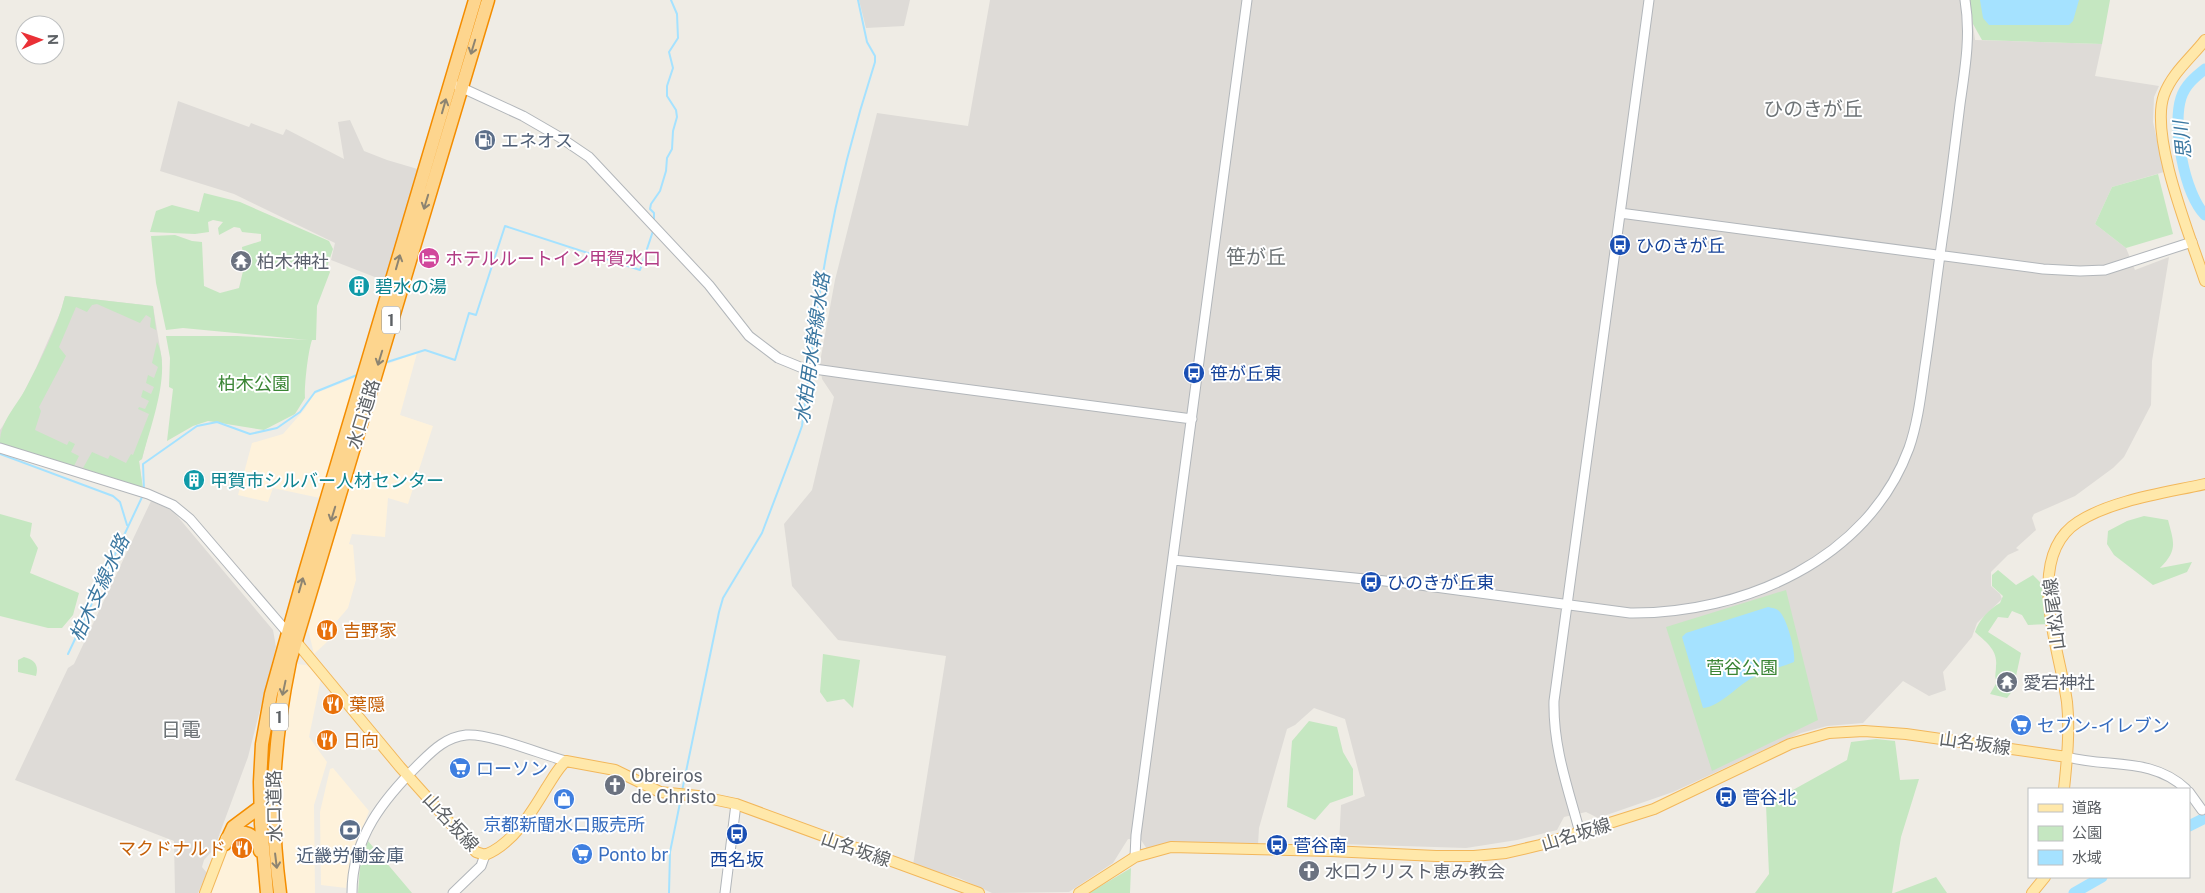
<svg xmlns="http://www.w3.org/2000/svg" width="2205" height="893" font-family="'Public Sans','Noto Sans JP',sans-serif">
  <rect width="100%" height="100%" fill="#efece5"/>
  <path fill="#fef2db" d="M417,353L400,415L433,426L408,504L388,498L385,537L352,534L349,544L353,545L356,580L348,608L336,622L341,629L314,654L308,629L385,365Z
    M357,377L320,498L273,488L268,502L238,495L252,443L283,434L304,410L314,394Z
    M296,664L306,665L318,673L321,678L309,737L327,762L314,805L315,893H284L276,777Z
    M333,768L369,811L351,858L346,888L321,885L320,812L330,769Z
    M245,836L256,849L261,893H208L227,843Z"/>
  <path fill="#dedbd7" d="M859,0H910L904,26L866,28Z
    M990,0H1970L1975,40L2102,44L2095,76L2159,86L2154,97L2153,122L2164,172L2112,187L2095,224L2126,248L2135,270L2169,257L2152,361L2151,405L2124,457L2113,468L2075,496L2034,514L2032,518L2036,530L2016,548L2019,550L2008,555L1991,572V586L2000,594L2002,599L1977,623L1972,637L1943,672L1946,690L1929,696L1903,681L1863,723L1827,726L1801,733L1673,792L1598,818L1586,812L1564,817L1557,830L1517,840L1466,848L1339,844L1341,805L1365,796L1345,719L1314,708L1295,725L1287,729L1259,828L1258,845L1167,843L1147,849L1141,840L1128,839L1113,863L1069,892L992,893L959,878L913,865L946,656L838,640L792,586L784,524L812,490L834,397L822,379L820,362L835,280L877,113L968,126Z
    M178,101L249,127L251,123L283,135L286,129L344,159L338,122L350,120L364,151L387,160L421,170L385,281L331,260L335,243L234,194L160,171Z
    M65,296L153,306L162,360L157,400L142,459L139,461L143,489L0,443V430L18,404L36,368L61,311Z
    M151,501L173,511L273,630L276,647L248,757L214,849L204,860L202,867L207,873L198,893H175L174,841L15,780L68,668L74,664Z"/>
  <path fill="#c5e7c1" d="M1970,0H2110L2102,44L1982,40L1973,24Z
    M2158,174L2173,234L2126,248L2095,224L2112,187Z
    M204,193L240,202L329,241L333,249L327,267L330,272L317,306L316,340H312C308,351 304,387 305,398L295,414L264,430L208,421L193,426L167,441L173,389L169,387L170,358L166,336H237L308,340L183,328L166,330L156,283L151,236L175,235L192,241L202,242L204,286L220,293L239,288L244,267L242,247L261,241V234L242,232L240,228L234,227L219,235L218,228L223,222L213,220L208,222L209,232L195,234L150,232L156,211L172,205L199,212Z
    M65,296L153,306L156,330L150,327L151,318L146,315L140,323L97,304L92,305L87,312L76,307L59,347L66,356L39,407L41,411L35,430L67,445L69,441L75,444L71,452L79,456L74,466L0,443C0,421 16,407 26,388C41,359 57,328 65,296Z
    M157,342C172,372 150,427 142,459L139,461L143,489L83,468L92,452L108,459L110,455L126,463L131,454L133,455L149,414L138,409L139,407L145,409L149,401L141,397L143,390L151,394L154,387L146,383L148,375L154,378L158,367L152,363Z
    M0,514L32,523L30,536L38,548L30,573L79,593L73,615L62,628H48L0,616Z
    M2144,516L2168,520C2174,543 2178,550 2160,568L2192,562L2187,572L2153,585L2114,555L2107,544L2108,531L2127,521Z
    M1998,570L2016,585L2033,575L2043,585L2049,624L2028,625L2022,615L2012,611L2008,618L1998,617L1988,632L2021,653L2013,690L2007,698L1990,694L1997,682C1994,676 1996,674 1996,666C1998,650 1986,642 1975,632C1979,620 1989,609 2000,603L2003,596L1992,586V575Z
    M1786,590L1818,720L1712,771L1666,627Z
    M823,654L860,660L853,708L844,699L827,702L820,692Z
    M24,657C35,660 39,665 36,676L18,672V660Z
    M1309,721L1337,727L1343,752L1353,769V795L1330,803L1315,820L1287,807L1292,741Z
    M1876,739L1895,741L1900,780L1919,779L1901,837L1892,893H1755L1769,874L1766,805L1847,760L1851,742Z
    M368,841L412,893H358L360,866Z
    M1131,868L1130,893H1089Z
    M1936,877L1947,893H1894Z"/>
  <path fill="#a5e2ff" d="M1980,0H2079L2073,21L2069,25H1989L1983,18Z
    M1768,607C1772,608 1776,608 1779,611C1787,618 1796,652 1794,662C1781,667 1768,670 1756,676C1738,684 1722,706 1703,708L1682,637L1686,633Z"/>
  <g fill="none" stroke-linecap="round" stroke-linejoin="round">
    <path stroke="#a5e2ff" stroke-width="2" d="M654,221V213L650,209L651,204L660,191L666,171L667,158L672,149L673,131L677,117L676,110L667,96V86L673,68L669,52L678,38L677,14L671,0
      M384,363L425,350L455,360L469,313L476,315L505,226L640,270L653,231
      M810,367C821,263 843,161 875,62V56L867,42L858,0
      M0,454L113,496L120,502L127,525
      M144,490L143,464L197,426L217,422L250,434L277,428L300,412L315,392L357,375
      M68,654L143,495
      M682,791L719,612L723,598L762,533L792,454L802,426L809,371
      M669,893L670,852L681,798"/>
    <path stroke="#a5e2ff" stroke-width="11" d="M2205,69C2195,77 2185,85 2181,98C2172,126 2184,193 2205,215
      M2189,826L2205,818
      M2074,893L2102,877"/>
    <g stroke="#b2b6ba" stroke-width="11">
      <path id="minor" d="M458,86L523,116L561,138L589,157L709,285L749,336L778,358L800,367L857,375L1192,419
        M1620,213L2043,269L2080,271L2105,270L2192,242
        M0,448L148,494L173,505L190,519L287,632
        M1173,560L1405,583L1630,613C1743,614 1868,560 1909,448C1918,422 1921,394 1925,366C1932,320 1937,273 1944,227C1950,186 1955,145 1960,104C1965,69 1971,35 1965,0
        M2067,757C2109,768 2152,757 2186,789
        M2189,792L2202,810
        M1580,833C1568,788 1553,748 1554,701L1649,0
        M1135,857L1136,835L1247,0
        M352,893C352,838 383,799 421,762C434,749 447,737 466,735C490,733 540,754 566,761
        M453,893L481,866L485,855
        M725,893L736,804"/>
    </g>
    <g stroke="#f2b75b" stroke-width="12">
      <path id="major" d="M2205,40C2191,58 2172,73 2164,95C2149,137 2191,238 2205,281
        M293,638L400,767L476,852L485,855C513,844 532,812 547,787C553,778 558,768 566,761L615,770L660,792L698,796L736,804L979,893
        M2064,789C2067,760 2070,730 2067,702C2060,651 2023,557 2078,522C2112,500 2165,493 2205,484
        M205,893L226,838
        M1079,893L1135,857L1171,847L1331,851L1436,856H1474L1506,853L1540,845L1654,809L1790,744L1829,733L1864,731L1906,734L2067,757
        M2032,893L2045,877"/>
    </g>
    <g stroke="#f48d00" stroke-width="15">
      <path id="highway" d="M229,838C242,827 257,834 260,851
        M225,844L233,827L264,804
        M267,893L261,824L260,782L262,744L271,694L305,572L475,0
        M280,893C269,809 273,744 290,661L488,0"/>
    </g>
    <use href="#minor" stroke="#fff" stroke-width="9"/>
    <use href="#major" stroke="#ffe8aa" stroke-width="10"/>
    <use href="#highway" stroke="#fdd58e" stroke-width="12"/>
  </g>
  <defs><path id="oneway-shaft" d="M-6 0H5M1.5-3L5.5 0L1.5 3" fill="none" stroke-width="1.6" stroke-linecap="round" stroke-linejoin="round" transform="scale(1.25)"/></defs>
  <g stroke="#8d8471">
    <use href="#oneway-shaft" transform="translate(473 47) rotate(107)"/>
    <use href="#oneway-shaft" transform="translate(444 106) rotate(-74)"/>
    <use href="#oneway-shaft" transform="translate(426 202) rotate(107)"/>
    <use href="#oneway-shaft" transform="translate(398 262) rotate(-74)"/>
    <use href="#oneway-shaft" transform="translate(380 358) rotate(107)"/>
    <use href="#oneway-shaft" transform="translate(333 514) rotate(107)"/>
    <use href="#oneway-shaft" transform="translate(301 585) rotate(-74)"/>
    <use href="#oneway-shaft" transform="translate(284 688) rotate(102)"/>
    <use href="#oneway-shaft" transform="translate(276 861) rotate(83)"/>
  </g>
  <defs>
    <g id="fuel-disc" transform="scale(1.125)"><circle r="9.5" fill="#5c6f8a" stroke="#fff"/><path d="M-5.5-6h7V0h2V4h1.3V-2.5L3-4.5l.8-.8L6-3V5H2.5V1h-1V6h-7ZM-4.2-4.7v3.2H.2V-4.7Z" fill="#fff"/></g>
    <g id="bus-disc" transform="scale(1.125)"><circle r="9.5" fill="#1a4fb4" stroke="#fff"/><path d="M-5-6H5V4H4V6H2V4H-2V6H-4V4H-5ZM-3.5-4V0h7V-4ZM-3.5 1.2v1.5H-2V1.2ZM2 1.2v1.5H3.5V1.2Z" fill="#fff"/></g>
    <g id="hotel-disc" transform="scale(1.125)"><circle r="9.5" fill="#d1479c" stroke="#fff"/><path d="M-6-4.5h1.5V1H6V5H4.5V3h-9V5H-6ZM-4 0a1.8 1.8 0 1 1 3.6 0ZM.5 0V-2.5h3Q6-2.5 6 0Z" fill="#fff"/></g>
    <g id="temple-disc" transform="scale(1.125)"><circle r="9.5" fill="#6b7280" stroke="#fff"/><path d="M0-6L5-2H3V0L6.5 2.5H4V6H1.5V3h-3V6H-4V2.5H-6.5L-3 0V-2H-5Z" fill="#fff"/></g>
    <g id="building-disc" transform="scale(1.125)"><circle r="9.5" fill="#0f9aa8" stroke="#fff"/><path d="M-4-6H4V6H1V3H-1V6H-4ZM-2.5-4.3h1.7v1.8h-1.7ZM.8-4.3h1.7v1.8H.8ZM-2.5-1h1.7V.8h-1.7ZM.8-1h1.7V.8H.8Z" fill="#fff"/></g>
    <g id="restaurant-disc" transform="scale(1.125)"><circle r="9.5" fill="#e8710a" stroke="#fff"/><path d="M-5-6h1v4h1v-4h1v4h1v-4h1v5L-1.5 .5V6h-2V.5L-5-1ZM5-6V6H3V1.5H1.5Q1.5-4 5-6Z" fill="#fff"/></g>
    <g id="supermarket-disc" transform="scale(1.125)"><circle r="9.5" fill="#3f7fe0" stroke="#fff"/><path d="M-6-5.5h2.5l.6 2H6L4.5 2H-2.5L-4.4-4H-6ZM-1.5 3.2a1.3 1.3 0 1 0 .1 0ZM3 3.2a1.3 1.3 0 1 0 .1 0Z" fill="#fff"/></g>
    <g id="church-disc" transform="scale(1.125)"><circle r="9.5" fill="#6b7280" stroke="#fff"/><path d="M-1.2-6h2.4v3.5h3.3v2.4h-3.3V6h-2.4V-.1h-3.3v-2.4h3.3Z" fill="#fff"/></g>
    <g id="shop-disc" transform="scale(1.125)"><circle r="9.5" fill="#3f7fe0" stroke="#fff"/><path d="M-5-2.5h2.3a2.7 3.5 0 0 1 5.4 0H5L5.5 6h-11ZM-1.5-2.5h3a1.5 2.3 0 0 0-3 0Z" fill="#fff"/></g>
    <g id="bank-disc" transform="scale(1.125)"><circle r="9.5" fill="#5c6f8a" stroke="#fff"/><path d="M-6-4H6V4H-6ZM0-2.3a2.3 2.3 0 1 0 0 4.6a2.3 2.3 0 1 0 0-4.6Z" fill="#fff"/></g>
  </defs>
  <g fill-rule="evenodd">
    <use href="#fuel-disc" x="485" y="140"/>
    <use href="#bus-disc" x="1620" y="245"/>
    <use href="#hotel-disc" x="429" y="258"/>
    <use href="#temple-disc" x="241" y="261"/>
    <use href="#building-disc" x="359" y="286"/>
    <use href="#bus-disc" x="1194" y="373"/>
    <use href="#building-disc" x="194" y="480"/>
    <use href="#bus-disc" x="1371" y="582"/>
    <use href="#restaurant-disc" x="327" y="630"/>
    <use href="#temple-disc" x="2007" y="682"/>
    <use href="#restaurant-disc" x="333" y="704"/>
    <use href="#supermarket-disc" x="2021" y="725"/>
    <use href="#restaurant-disc" x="327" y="740"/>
    <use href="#supermarket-disc" x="460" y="768"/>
    <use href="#church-disc" x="615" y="785"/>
    <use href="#bus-disc" x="1726" y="797"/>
    <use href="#shop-disc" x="564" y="799"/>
    <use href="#bank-disc" x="350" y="830"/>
    <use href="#bus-disc" x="737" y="834"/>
    <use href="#bus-disc" x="1277" y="845"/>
    <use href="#restaurant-disc" x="242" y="848"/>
    <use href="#supermarket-disc" x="582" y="854"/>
    <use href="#church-disc" x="1309" y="871"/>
  </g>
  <g text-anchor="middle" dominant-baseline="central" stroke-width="4" stroke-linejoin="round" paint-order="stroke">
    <g fill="#fff" stroke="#8e9093" stroke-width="1">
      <rect x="382" y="306.5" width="18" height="27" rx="4"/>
      <rect x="270" y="703.5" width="18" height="27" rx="4"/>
    </g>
    <g font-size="16" font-weight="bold" fill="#5d6165">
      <text x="391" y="320">1</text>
      <text x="279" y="717">1</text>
    </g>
    <g font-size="18" fill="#4e5e75" stroke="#fff" text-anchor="start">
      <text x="501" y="140">エネオス</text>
      <text x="350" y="855" text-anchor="middle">近畿労働金庫</text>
    </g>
    <g font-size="18" fill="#164399" stroke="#fff" text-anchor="start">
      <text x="1636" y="245">ひのきが丘</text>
      <text x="1210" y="373">笹が丘東</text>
      <text x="1387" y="582">ひのきが丘東</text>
      <text x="1742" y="797">菅谷北</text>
      <text x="1293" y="845">菅谷南</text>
      <text x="737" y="859" text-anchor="middle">西名坂</text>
    </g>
    <g font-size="18" fill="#b23c85" stroke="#fff" text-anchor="start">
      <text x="445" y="258">ホテルルートイン甲賀水口</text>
    </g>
    <g font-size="18" fill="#5b616d" stroke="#fff" text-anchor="start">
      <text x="257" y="261">柏木神社</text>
      <text x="2023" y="682">愛宕神社</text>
      <text x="631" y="775">Obreiros<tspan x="631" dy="21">de Christo</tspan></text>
      <text x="1325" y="871">水口クリスト恵み教会</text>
    </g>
    <g font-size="18" fill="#0d838f" stroke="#fff" text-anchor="start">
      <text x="375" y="286">碧水の湯</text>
      <text x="210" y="480">甲賀市シルバー人材センター</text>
    </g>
    <g font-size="18" fill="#3a8534" stroke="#fff">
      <text x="254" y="383">柏木公園</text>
      <text x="1742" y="667">菅谷公園</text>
    </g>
    <g font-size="18" fill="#5d6165" stroke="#fff">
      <text transform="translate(363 414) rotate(-73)">水口道路</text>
      <text transform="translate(2054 614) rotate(-97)">山松尾線</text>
      <text transform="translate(1975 743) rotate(8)">山名坂線</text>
      <text transform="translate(274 806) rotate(-91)">水口道路</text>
      <text transform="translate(451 822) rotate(47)">山名坂線</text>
      <text transform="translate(1576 834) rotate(-17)">山名坂線</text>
      <text transform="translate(856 849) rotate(19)">山名坂線</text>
    </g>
    <g font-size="18" fill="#c56008" stroke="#fff" text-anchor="start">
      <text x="343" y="630">吉野家</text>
      <text x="349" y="704">葉隠</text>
      <text x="343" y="740">日向</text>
      <text x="226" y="848" text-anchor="end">マクドナルド</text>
    </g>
    <g font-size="18" fill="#366cbe" stroke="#fff" text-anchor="start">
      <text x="2037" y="725">セブン-イレブン</text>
      <text x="476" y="768">ローソン</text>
      <text x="564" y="824" text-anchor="middle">京都新聞水口販売所</text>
      <text x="598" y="854">Ponto br</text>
    </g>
    <g font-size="19" font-style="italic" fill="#3b77a0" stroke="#fff">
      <text transform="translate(2182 140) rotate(-96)">思川</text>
      <text transform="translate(812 348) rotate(-82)">水柏用水幹線水路</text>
      <text transform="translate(99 588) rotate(-65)">柏木支線水路</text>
    </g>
    <g font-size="20" fill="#6e7477" stroke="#fff">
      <text x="1813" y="109">ひのきが丘</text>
      <text x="1256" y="257">笹が丘</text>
      <text x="181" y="730">日電</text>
    </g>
  </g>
  <rect x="2028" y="788" width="162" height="90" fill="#ffffff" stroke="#bec0c1"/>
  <rect x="2038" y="804" width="25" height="8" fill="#ffe8aa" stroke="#bec0c1"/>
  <text x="2072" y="813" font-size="15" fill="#5d6165">道路</text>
  <rect x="2038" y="826" width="25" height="15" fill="#c5e7c1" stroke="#bec0c1"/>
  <text x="2072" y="838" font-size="15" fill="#5d6165">公園</text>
  <rect x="2038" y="850" width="25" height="15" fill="#a5e2ff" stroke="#bec0c1"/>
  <text x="2072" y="863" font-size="15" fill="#5d6165">水域</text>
  <g transform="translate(40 40) rotate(88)"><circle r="24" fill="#ffffff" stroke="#bec0c1"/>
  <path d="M0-4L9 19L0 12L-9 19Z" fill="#ea3036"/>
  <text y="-8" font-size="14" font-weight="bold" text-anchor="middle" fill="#5d6165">N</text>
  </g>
</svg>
